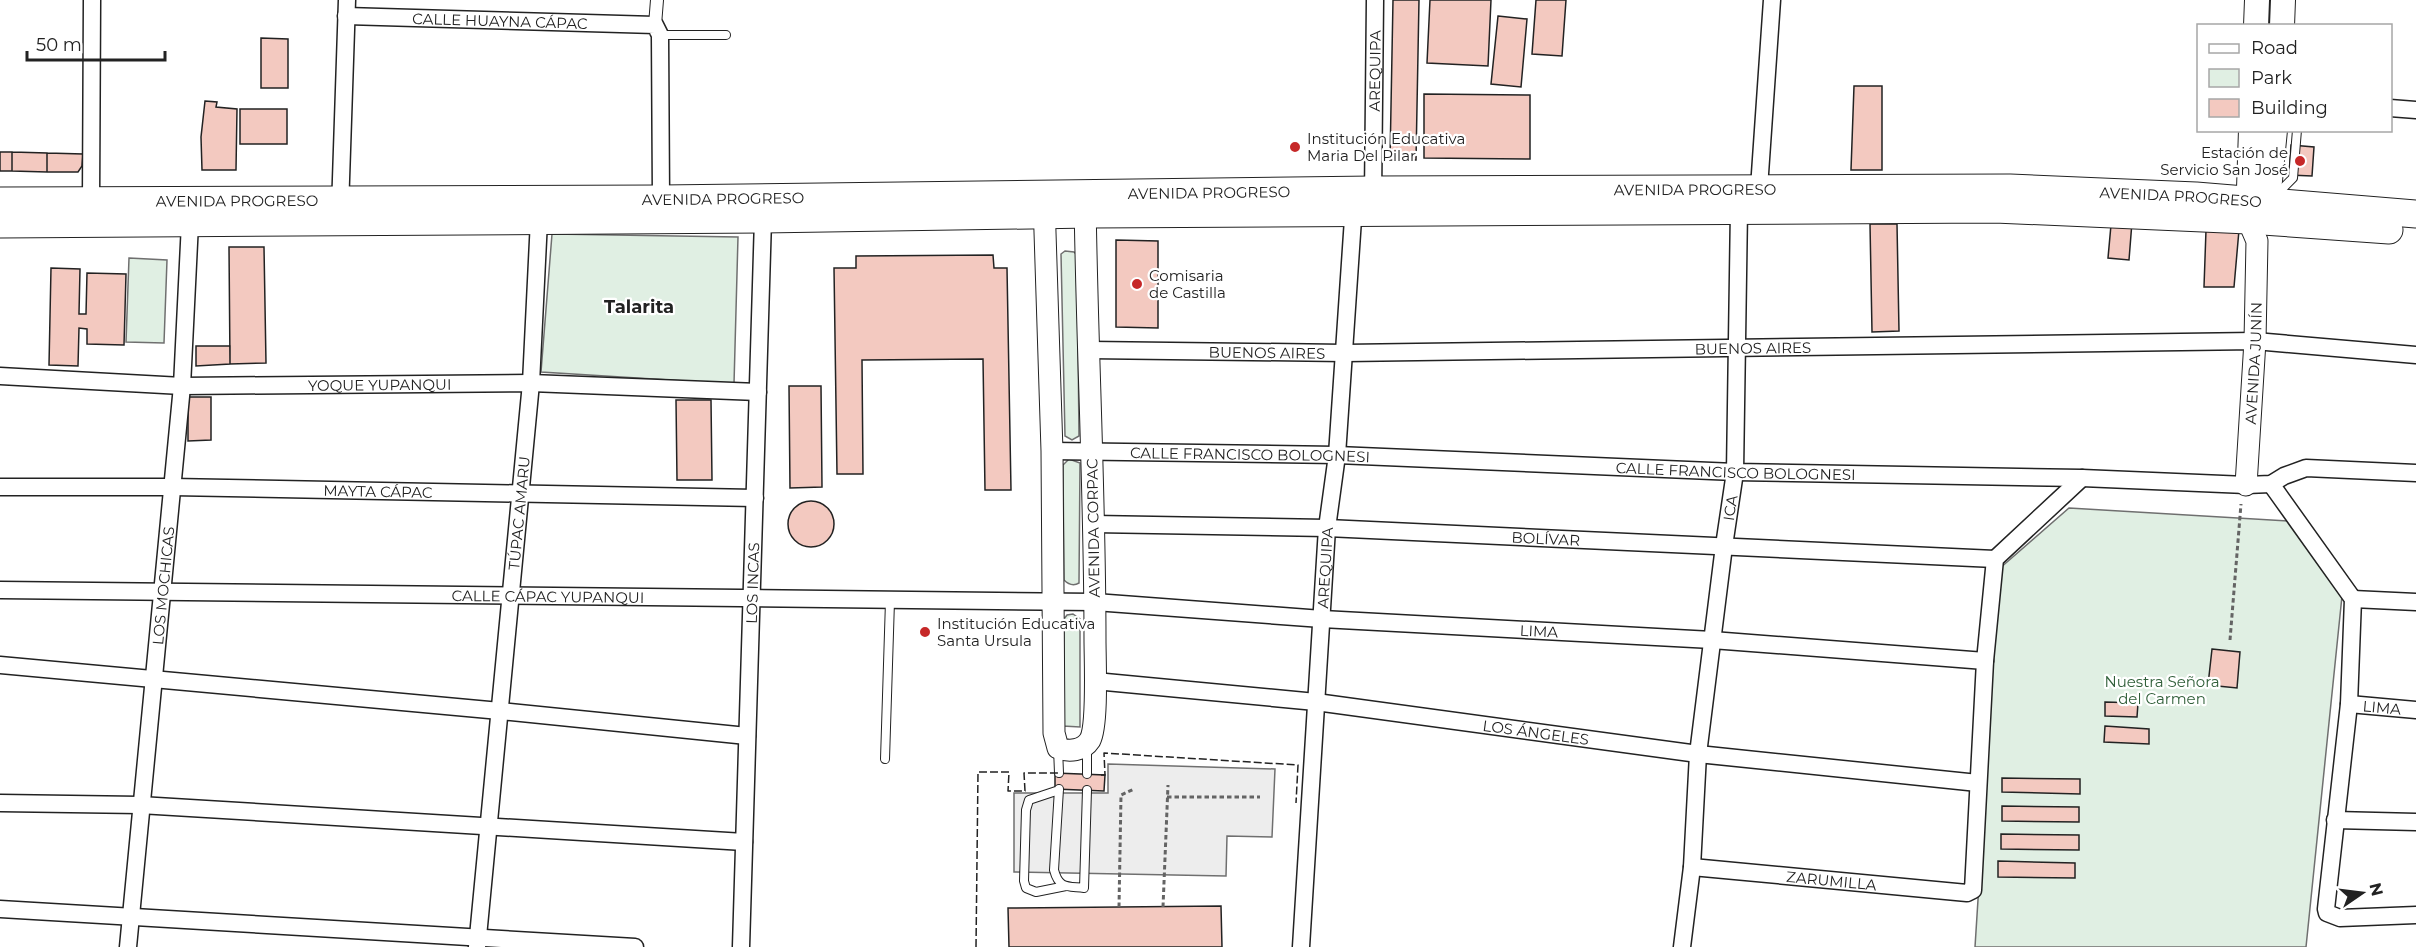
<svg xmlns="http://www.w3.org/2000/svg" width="2416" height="947" font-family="Montserrat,sans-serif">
  <rect width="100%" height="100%" fill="#fff"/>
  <path fill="#e0efe3" stroke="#6f6f6f" stroke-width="1.5" d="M552,234L738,237L734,384L541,372Z
    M1065,251L1074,252L1077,255L1079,436L1072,440L1065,436L1061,254Z
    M129,258L167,260L164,343L126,342Z
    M1069,459L1080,463L1079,583C1074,586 1069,585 1064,580L1063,465Z
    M2069,508L2289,521L2342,596L2306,947H1975L1999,569Z
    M1073,614L1080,619V727L1063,726L1064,619L1067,615Z"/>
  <path fill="#ededed" stroke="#6f6f6f" stroke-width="1.5" d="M1108,764L1275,769L1272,837L1227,836L1226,876L1014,872V793H1108Z"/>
  <path fill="#f3c9c0" stroke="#222" stroke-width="1.5" d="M1393,0H1419L1416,160H1390Z
    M1430,0H1491L1488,66L1427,63Z
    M1536,0H1566L1562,56L1532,54Z
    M1498,16L1527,19L1521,87L1491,84Z
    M261,38L288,39V88H261Z
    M1854,86H1882V170H1851Z
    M1424,94L1530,95V159L1424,158Z
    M205,101L217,102L216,107L237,109L236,170H202L201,137Z
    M240,109H287V144H240Z
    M2291,145L2314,147L2312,176L2289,175Z
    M0,152H12V171H0Z
    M12,152L47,153V172L12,171Z
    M47,153L83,154L82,166L78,172H47Z
    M2132,222L2129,260L2108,258L2111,225Z
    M1870,224H1897L1899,331L1872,332Z
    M2206,230H2239L2234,287H2204Z
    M1116,240L1158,241V328L1116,327Z
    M229,247H264L266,363L230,364Z
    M993,255L994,268H1007L1011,490H985L983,359L862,360L863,474H837L834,268H856V256Z
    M51,268L80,269L79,314H86L87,273L126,274L124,345L87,344V329L79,328L78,366L49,365Z
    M196,346H230V364L196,366Z
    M789,386H821L822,487L790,488Z
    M188,397H211V440L188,441Z
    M676,400H711L712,480H677Z
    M788 524a23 23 0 1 1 46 0a23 23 0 1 1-46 0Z
    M2212,649L2240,652L2237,688L2208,685Z
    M2105,702L2138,703L2137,717L2105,716Z
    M2105,726L2149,729V744L2104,742Z
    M1055,773L1105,775L1104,791L1055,789Z
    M2002,778L2080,779V794L2002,792Z
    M2002,806L2079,807V822L2002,821Z
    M2001,834L2079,835V850L2001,849Z
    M1998,861L2075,863V878L1998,877Z
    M1221,906L1222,947H1009L1008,908Z"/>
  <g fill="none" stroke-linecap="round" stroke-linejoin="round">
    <g stroke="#222" stroke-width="10">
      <path id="service" d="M660,35H726
        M2274,197L2293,178L2297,130
        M1058,748L1059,773
        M885,759L890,601
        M1087,774V748
        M1059,789L1054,870C1059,889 1067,886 1084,888L1087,790
        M1059,790L1029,800L1026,810L1024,881L1026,888L1036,892L1066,886"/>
    </g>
    <g stroke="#222" stroke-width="14">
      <path id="pedestrian" d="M655,25L657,0"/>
    </g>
    <g stroke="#222" stroke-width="19">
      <g id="minor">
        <path id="s1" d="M346,16L655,25L660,35L661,199"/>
        <path d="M2390,108L2416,110"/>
        <path id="s2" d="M1373,197L1375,0"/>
        <path d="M91,201L92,0"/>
        <path d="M340,209L347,0"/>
        <path id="s3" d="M1089,350L1345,353L2255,341L2416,355"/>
        <path id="s4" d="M0,376L182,386L531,383L758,392"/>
        <path id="s5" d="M1052,451L1337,455L1735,472L2082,478L2246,485L2271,484L2284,476L2306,468L2416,473"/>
        <path d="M2271,484L2353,599L2349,704L2326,909L2327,913L2340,918L2416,915"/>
        <path id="s6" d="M0,487H172L755,498"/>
        <path id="s7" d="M1094,524L1327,528L1995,559"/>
        <path id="s8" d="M0,590L1095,602L1322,619L1712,640L1985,661"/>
        <path d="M2353,599L2416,602"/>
        <path d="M0,665L500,711L747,736"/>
        <path id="s9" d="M1095,681L1316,702L1698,754L1978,783"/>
        <path id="s10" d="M2349,704L2416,710"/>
        <path d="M0,803L140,805L744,842"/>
        <path d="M2335,820L2416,822"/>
        <path id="s11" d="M1692,867L1967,893L1973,890L1985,661L1995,559L2082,478"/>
        <path d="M0,909L635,947"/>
        <path id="s12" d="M128,947L182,386L190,223"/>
        <path id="s13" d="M477,947L531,383L539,220"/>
        <path id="s14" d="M741,947L763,219"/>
        <path id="s15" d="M1301,947L1327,528L1337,455L1354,204"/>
        <path id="s16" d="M1682,947L1692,867L1698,754L1724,546L1735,472L1739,209L1759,188L1772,0"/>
      </g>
    </g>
    <g stroke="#222" stroke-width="23">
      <g id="tertiary">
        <path d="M1044,201L1052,451L1054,733L1058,748C1069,752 1083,751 1090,740C1098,725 1095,660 1095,640C1095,494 1087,347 1085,200"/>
        <path id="s17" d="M2246,485L2255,341L2257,241L2248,220"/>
      </g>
    </g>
    <g stroke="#222" stroke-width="26">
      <path id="secondary" d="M2256,26L2257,0
        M2282,26L2283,0
        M2248,218L2251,130
        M2266,221L2275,130"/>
    </g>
    <g stroke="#222" stroke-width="29">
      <g id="primary">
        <path id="s18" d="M0,201L661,199L1373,190L2010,188L2196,196L2416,214"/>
        <path d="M0,224L763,219L1091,214L1995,209L2248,220L2389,230"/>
      </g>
    </g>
    <path stroke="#646464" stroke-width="3" stroke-dasharray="4.5 3" stroke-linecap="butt" d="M2230,640L2241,504
      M1167,797H1260
      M1119,907L1121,795L1134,789
      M1163,907L1168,785"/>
    <use href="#service" stroke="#fff" stroke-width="8"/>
    <use href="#pedestrian" stroke="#fff" stroke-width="12"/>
    <use href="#minor" stroke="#fff" stroke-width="16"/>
    <use href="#tertiary" stroke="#fff" stroke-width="21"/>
    <use href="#secondary" stroke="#fff" stroke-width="24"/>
    <use href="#primary" stroke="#fff" stroke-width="27"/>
    <path stroke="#222" stroke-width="1.5" stroke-dasharray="8 3" stroke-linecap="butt" d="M1101,775H1105L1104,753L1298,765L1296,803
      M976,947L978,772H1009L1008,791H1025L1024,773H1059"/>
  </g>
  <g fill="#c62828" stroke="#fff" stroke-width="2">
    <circle cx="1295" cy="147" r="6"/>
    <circle cx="2300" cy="161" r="6"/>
    <circle cx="1137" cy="284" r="6"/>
    <circle cx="925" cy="632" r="6"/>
  </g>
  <g text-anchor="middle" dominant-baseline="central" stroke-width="4.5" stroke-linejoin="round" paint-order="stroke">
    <g font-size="15" fill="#222" stroke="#fff">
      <text stroke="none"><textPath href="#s1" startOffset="154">CALLE HUAYNA CÁPAC</textPath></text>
      <text stroke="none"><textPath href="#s2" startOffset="126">AREQUIPA</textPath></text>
      <text stroke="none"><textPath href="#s18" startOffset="1695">AVENIDA PROGRESO</textPath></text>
      <text stroke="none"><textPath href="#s18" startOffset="1209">AVENIDA PROGRESO</textPath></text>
      <text stroke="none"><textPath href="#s18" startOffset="2181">AVENIDA PROGRESO</textPath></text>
      <text stroke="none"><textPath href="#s18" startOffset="723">AVENIDA PROGRESO</textPath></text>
      <text stroke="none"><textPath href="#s18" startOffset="237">AVENIDA PROGRESO</textPath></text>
      <text stroke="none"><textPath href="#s3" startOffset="664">BUENOS AIRES</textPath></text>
      <text stroke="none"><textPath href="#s3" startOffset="178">BUENOS AIRES</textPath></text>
      <text stroke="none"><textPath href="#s17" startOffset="122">AVENIDA JUNÍN</textPath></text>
      <text stroke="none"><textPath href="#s4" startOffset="380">YOQUE YUPANQUI</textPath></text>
      <text stroke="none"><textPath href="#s5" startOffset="198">CALLE FRANCISCO BOLOGNESI</textPath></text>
      <text stroke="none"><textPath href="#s5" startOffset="684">CALLE FRANCISCO BOLOGNESI</textPath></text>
      <text stroke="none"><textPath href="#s6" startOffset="378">MAYTA CÁPAC</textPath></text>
      <text stroke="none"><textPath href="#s16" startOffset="442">ICA</textPath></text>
      <text stroke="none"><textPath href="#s13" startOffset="436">TÚPAC AMARU</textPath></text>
      <text transform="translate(1093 528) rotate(-91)">AVENIDA CORPAC</text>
      <text stroke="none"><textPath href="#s7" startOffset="452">BOLÍVAR</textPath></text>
      <text stroke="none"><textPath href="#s15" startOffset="380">AREQUIPA</textPath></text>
      <text stroke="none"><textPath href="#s14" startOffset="364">LOS INCAS</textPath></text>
      <text stroke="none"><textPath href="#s12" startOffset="363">LOS MOCHICAS</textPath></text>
      <text stroke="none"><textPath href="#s8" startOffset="548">CALLE CÁPAC YUPANQUI</textPath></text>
      <text stroke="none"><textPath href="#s8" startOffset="1540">LIMA</textPath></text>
      <text stroke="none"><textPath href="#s10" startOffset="33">LIMA</textPath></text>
      <text stroke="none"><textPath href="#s9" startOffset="444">LOS ÁNGELES</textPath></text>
      <text stroke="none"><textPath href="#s11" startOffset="140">ZARUMILLA</textPath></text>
    </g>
    <g font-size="15" fill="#222" stroke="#fff" text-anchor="start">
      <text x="1307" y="138">Institución Educativa<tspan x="1307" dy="17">Maria Del Pilar</tspan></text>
      <text x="2288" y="152" text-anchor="end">Estación de<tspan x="2288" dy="17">Servicio San José</tspan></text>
      <text x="1149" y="275">Comisaria<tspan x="1149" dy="17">de Castilla</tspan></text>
      <text x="937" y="623">Institución Educativa<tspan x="937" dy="17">Santa Ursula</tspan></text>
    </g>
    <g font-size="15" fill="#2f5e38" stroke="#fff">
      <text x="2162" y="681">Nuestra Señora<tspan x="2162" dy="17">del Carmen</tspan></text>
    </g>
    <g font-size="18" font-weight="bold" fill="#222" stroke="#fff">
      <text x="639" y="307">Talarita</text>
    </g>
  </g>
  <rect x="2197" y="24" width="195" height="108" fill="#ffffff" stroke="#a7a7a7" stroke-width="1.5"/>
  <rect x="2209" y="44" width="30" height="9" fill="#ffffff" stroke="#a7a7a7" stroke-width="1.5"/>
  <text x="2251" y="54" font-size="18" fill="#222222">Road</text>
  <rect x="2209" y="69" width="30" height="18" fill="#e0efe3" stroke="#a7a7a7" stroke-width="1.5"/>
  <text x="2251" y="84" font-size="18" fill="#222222">Park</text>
  <rect x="2209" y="99" width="30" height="18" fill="#f3c9c0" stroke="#a7a7a7" stroke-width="1.5"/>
  <text x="2251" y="114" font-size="18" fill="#222222">Building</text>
  <g transform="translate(2362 893) rotate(76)" stroke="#ffffff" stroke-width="4.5" paint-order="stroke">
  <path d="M0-4.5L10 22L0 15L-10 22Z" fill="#222222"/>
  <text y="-9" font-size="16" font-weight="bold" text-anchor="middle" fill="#222222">N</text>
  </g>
  <path d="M27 51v9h138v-9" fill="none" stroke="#222222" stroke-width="3"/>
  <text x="36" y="51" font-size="18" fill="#222222" stroke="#ffffff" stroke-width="4.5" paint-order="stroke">50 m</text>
</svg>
